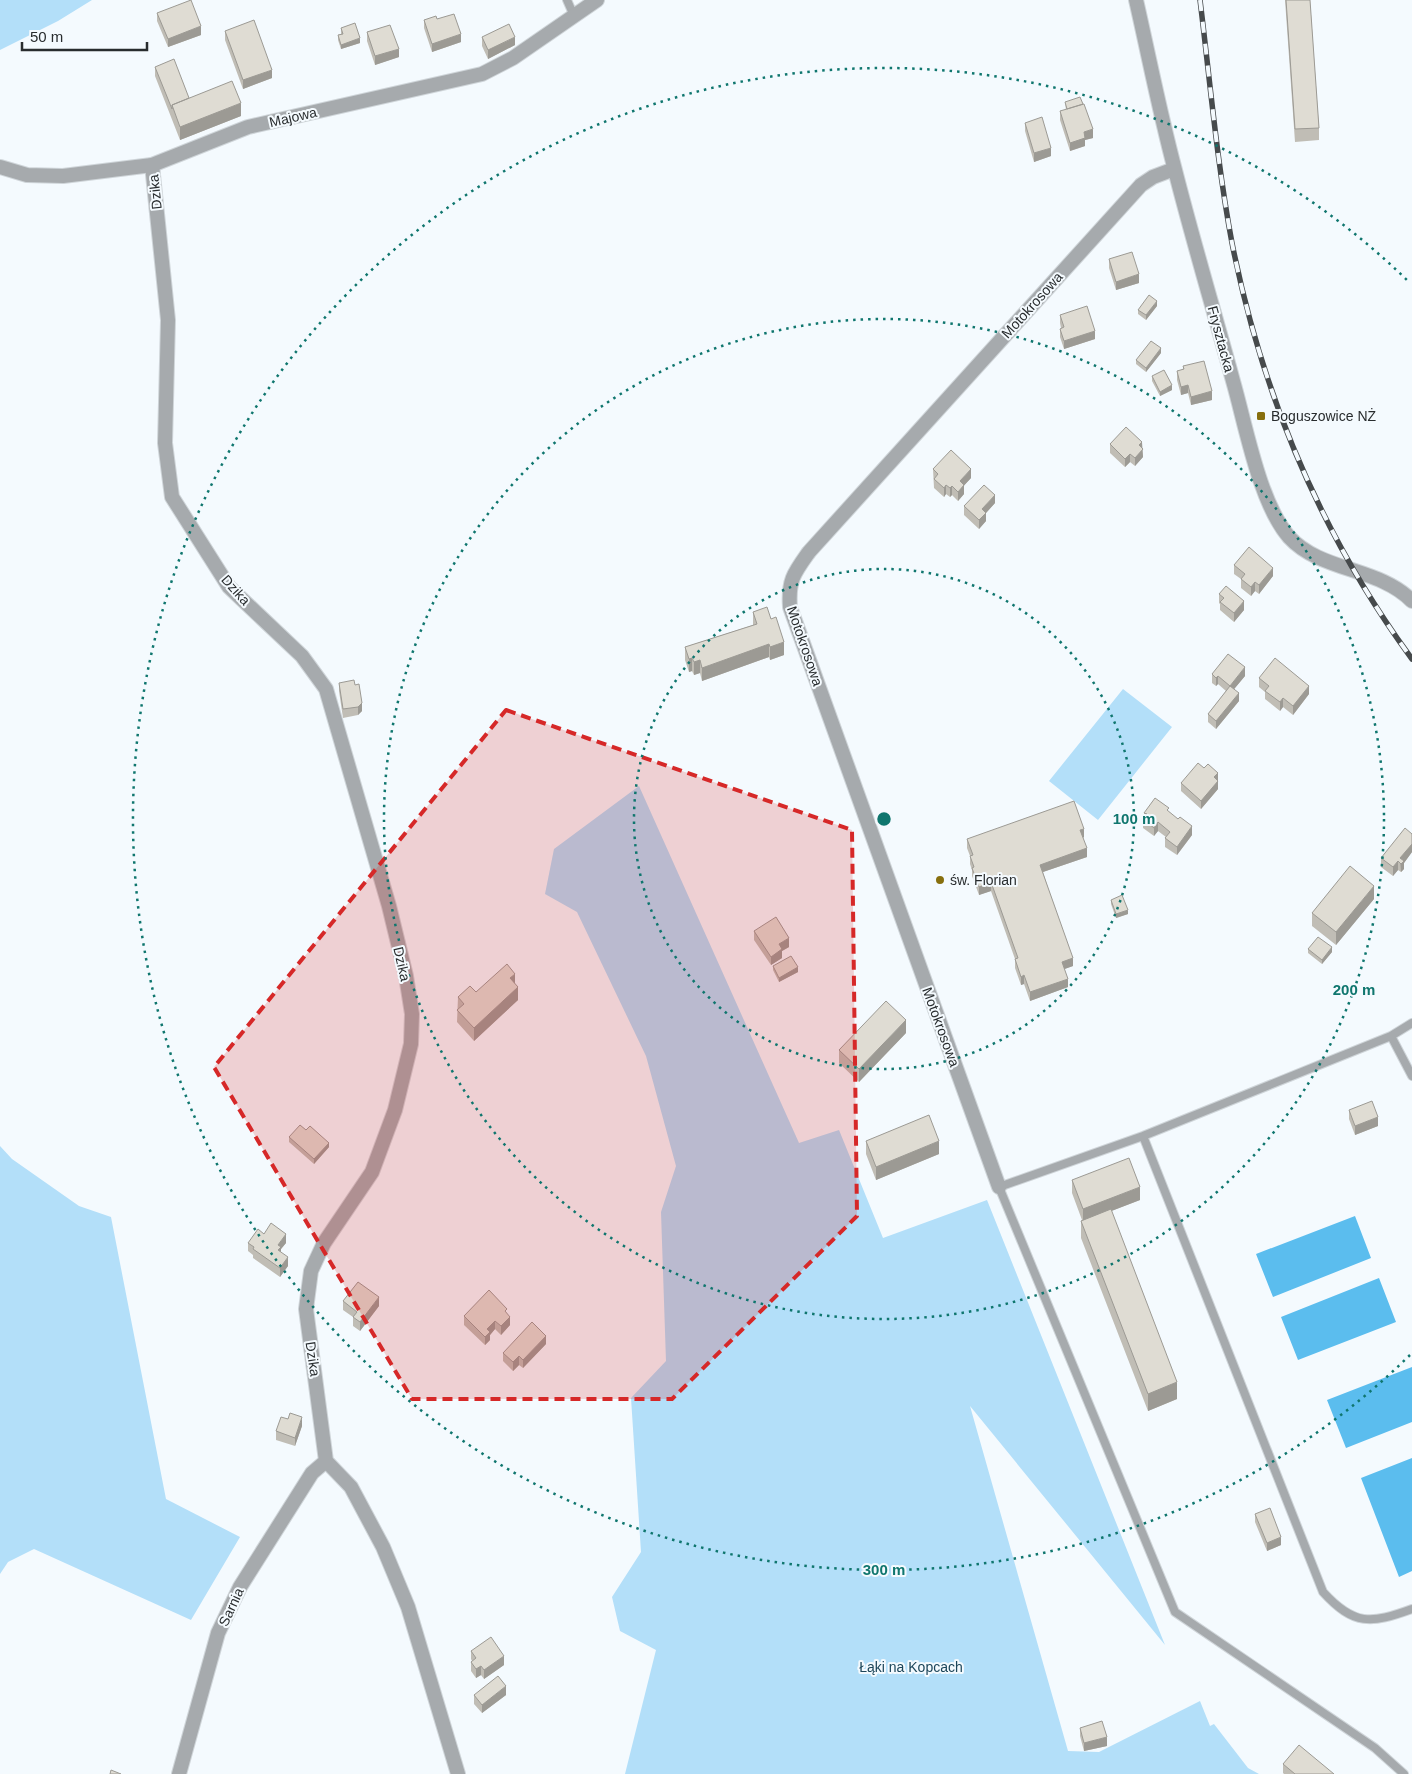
<svg xmlns="http://www.w3.org/2000/svg" width="1412" height="1774" font-family="Arial,sans-serif">
  <rect width="100%" height="100%" fill="#f4fafe"/>
  <path fill="#b3dff9" d="M0,0H92L58,21L0,50Z
    M1123,689L1172,727L1098,820L1049,781Z
    M639,786L799,1143L839,1130L883,1238L987,1200L1165,1645L970,1406L1068,1751L1099,1752L1200,1701L1210,1726L1214,1724L1248,1768L1259,1774H625L656,1650L620,1631L612,1597L641,1552L631,1398L666,1361L661,1212L676,1166L646,1056L577,912L545,894L554,849Z
    M0,1146L12,1159L79,1206L111,1217L166,1499L240,1537L191,1620L34,1549L8,1562L0,1574Z"/>
  <path fill="#5bbdee" d="M1355,1216L1371,1258L1273,1297L1256,1254Z
    M1379,1278L1396,1322L1298,1360L1281,1317Z
    M1412,1367V1422L1346,1448L1327,1400Z
    M1412,1458V1571L1399,1577L1361,1478Z"/>
  <g fill="none" stroke-linecap="round" stroke-linejoin="round">
    <g stroke="#cfd5d9" stroke-width="10">
      <path id="service" d="M567,0L574,16
        M1391,1036L1412,1076
        M1143,1136L1323,1592C1354,1626 1371,1624 1412,1609
        M1404,1774L1375,1748L1175,1612L999,1187L1143,1136L1391,1036L1412,1023"/>
    </g>
    <g stroke="#cfd5d9" stroke-width="16">
      <path id="minor" d="M152,165L168,320L165,443L172,497L229,587L302,656L326,689L389,906L406,976L412,1014L411,1044L395,1110L372,1172L324,1243L311,1271L306,1309L326,1461L351,1487L383,1547L408,1607L458,1774
        M999,1187L790,607C788,580 794,573 809,552L1141,185L1153,177L1174,169
        M179,1774L218,1633L240,1587L312,1473L326,1461"/>
    </g>
    <g stroke="#cfd5d9" stroke-width="16">
      <path id="tertiary" d="M1136,0C1149,57 1160,114 1175,170C1193,241 1214,311 1233,381C1246,426 1259,502 1289,537C1321,572 1379,567 1412,601
        M0,167L27,175L63,176L152,165L248,127L482,74L513,58L597,0"/>
    </g>
    <use href="#service" stroke="#a6aaad" stroke-width="8"/>
    <use href="#minor" stroke="#a6aaad" stroke-width="14"/>
    <use href="#tertiary" stroke="#a6aaad" stroke-width="14"/>
    <g stroke="#464a4c" stroke-width="5.5">
      <path id="rail" d="M1200,0C1210,81 1217,163 1232,243C1262,394 1321,535 1412,659"/>
    </g>
    <use href="#rail" stroke="#f4fafe" stroke-width="4" stroke-dasharray="11" stroke-linecap="butt"/>
  </g>
  <path fill="#c0bdb5" d="M1285,0H1310L1319,128V140L1295,142Z
    M157,13L201,35L168,47L157,21Z
    M437,19L461,42L432,52L424,28V20Z
    M341,28L360,43L341,49L338,40V35L341,34Z
    M225,31L272,78L243,89L225,40Z
    M367,32L399,57L375,65L367,41Z
    M482,37L515,45L488,59L482,46Z
    M155,67L189,98L241,116L180,140L155,76Z
    M1065,102L1093,138L1085,140V146L1070,151L1060,120V111L1066,110Z
    M1025,123L1051,156L1034,162L1025,131Z
    M1109,259L1139,283L1116,290L1109,268Z
    M1157,306L1146,320L1138,314V310Z
    M1060,315L1095,339L1064,349L1060,337V329L1061,328L1060,323Z
    M1161,353L1146,372L1136,364V360Z
    M1183,366L1212,400L1191,405L1188,393L1181,395L1177,380V371L1183,370Z
    M1152,376L1172,390L1160,396L1152,381Z
    M1110,444L1142,448L1143,457L1135,466L1130,462L1125,467L1110,453Z
    M933,469L971,478L964,485V494L958,501L952,495L950,497L946,494L944,497L934,488Z
    M995,503L986,513V521L979,529L964,515V506Z
    M1234,565L1273,576L1259,594L1255,591L1251,596L1241,588V579L1234,574Z
    M1219,594L1244,610L1234,622L1220,610V604L1219,603Z
    M753,612L784,655L770,660L769,657L702,681L700,673L694,675L692,671L689,672L685,660V647L753,625Z
    M1212,674L1245,676L1234,689L1239,701L1216,729L1208,722V714L1226,691L1218,684L1216,686L1212,683Z
    M1259,678L1309,694L1293,715L1283,707L1280,711L1265,699V692L1259,687Z
    M339,683L355,685L362,711L358,715L343,718L339,691Z
    M1204,768L1218,773V789L1201,809L1181,791V783Z
    M1169,812L1192,835L1177,855L1165,847V838L1166,837L1158,831L1154,836L1143,828V819L1144,818V813Z
    M1412,834V852L1404,863V869L1401,872L1398,870L1393,876L1381,867V858Z
    M1084,837L1083,838L1087,857L1043,872L1073,966L1064,969L1068,987L1030,1001L1024,984L1021,985L1015,968V959L991,891L979,895L972,876V870L970,864V856L967,848V839Z
    M1374,899L1336,945L1312,926V913Z
    M1111,900L1128,914L1116,918L1111,904Z
    M754,931L789,947L782,951V958L771,965L754,940Z
    M1308,949L1332,952L1322,964L1308,953Z
    M773,966L798,972L779,982L773,970Z
    M515,984L518,1000L474,1041L457,1022L458,997L476,992Z
    M906,1033L859,1082L839,1063V1050Z
    M1349,1110L1378,1126L1355,1135L1349,1119Z
    M289,1137L329,1147L314,1164L289,1142Z
    M866,1141L939,1154L876,1180L866,1154Z
    M1072,1180L1140,1200L1111,1211L1177,1399L1148,1411L1081,1238V1221L1082,1220L1072,1193Z
    M264,1234L286,1243L281,1249V1252L288,1266L280,1277L253,1258V1255L248,1251V1243Z
    M343,1301L379,1306L360,1331L353,1326V1317L343,1310Z
    M507,1314L510,1325L501,1335L495,1329L490,1335V1340L485,1345L464,1325V1316Z
    M546,1344L523,1368L519,1365L513,1371L503,1361V1353Z
    M288,1419L302,1426L295,1446L276,1440V1431Z
    M1255,1514L1281,1545L1267,1551L1255,1522Z
    M471,1651L504,1665L484,1679L481,1675L476,1678L471,1671V1662L472,1661L471,1659Z
    M474,1695H506L482,1713L474,1704Z
    M1080,1728L1107,1746L1084,1751L1080,1736Z
    M1283,1764L1334,1774H1284L1283,1773Z"/>
  <path fill="#9c9a94" d="M201,26V35L168,47V39Z
    M461,34V42L432,52V44Z
    M515,37V45L488,59V50Z
    M360,38V43L341,49V45Z
    M399,49V57L375,65V56Z
    M272,70V78L243,89V80Z
    M241,103V116L180,140V127Z
    M1093,129V138L1085,140V146L1070,151V143L1084,132Z
    M1051,148V156L1034,162V153Z
    M1139,274V283L1116,290V282Z
    M1157,301V306L1146,320V315Z
    M1095,331V339L1064,349V341Z
    M1161,348V353L1146,372V368Z
    M1172,385V390L1160,396V392Z
    M1188,385V393L1181,395V387Z
    M1212,391V400L1191,405V397Z
    M1142,442L1143,457L1135,466V458L1139,445Z
    M1130,454V462L1125,467V459Z
    M971,469V478L960,490V481Z
    M946,485V494L944,497V488Z
    M964,485V494L958,501V492Z
    M952,486V495L950,497V488Z
    M995,495V503L986,513V521L979,529V520L982,509Z
    M1273,568V576L1259,594V585Z
    M1255,582V591L1251,596V587Z
    M1244,601V610L1234,622V613Z
    M784,642V655L770,660V647Z
    M769,644V657L702,681V668Z
    M692,658V671L689,672V659Z
    M700,660V673L694,675V662Z
    M1245,667V676L1230,694V686Z
    M1218,676V684L1216,686V678Z
    M1309,686V694L1293,715V706Z
    M1239,693V701L1216,729V721Z
    M1283,698V707L1280,711V702Z
    M362,703V711L358,715V707Z
    M1218,773V789L1201,809V801L1214,777Z
    M1158,822V831L1154,836V828Z
    M1192,826V835L1177,855V847Z
    M1084,829V837L1080,839V830Z
    M1412,844V852L1404,863V869L1401,872L1400,858Z
    M1087,848V857L1040,873V865Z
    M1398,861V870L1393,876V867Z
    M991,882V891L979,895V887Z
    M1374,886V899L1336,945V932Z
    M1128,910V914L1116,918V914Z
    M789,938V947L782,951V958L771,965V957L779,944Z
    M1332,947V952L1322,964V960Z
    M1073,958V966L1062,970V962Z
    M798,967V972L779,982V978Z
    M515,974V987L510,978Z
    M1024,975V984L1021,985V977Z
    M1068,979V987L1030,1001V992Z
    M518,987V1000L474,1041V1028Z
    M906,1020V1033L859,1082V1069Z
    M1378,1117V1126L1355,1135V1126Z
    M939,1141V1154L876,1180V1167Z
    M329,1143V1147L314,1164V1159Z
    M1140,1187V1200L1083,1222V1209Z
    M286,1234V1243L281,1249V1255L278,1259V1245Z
    M288,1257V1266L280,1277V1268Z
    M379,1297V1306L360,1331V1322Z
    M510,1317V1325L501,1335V1326Z
    M495,1321V1329L490,1335V1340L485,1345V1337L487,1329Z
    M546,1336V1344L523,1368V1360Z
    M519,1356V1365L513,1371V1362Z
    M1177,1382V1399L1148,1411V1394Z
    M302,1417V1426L295,1446V1438Z
    M1281,1537V1545L1267,1551V1543Z
    M504,1656V1665L484,1679V1670Z
    M481,1666V1675L476,1678V1669Z
    M506,1686V1695L482,1713V1705Z
    M1107,1737V1746L1084,1751V1743Z"/>
  <path fill="#dfdcd3" stroke="#9c9a94" d="M191,0L201,26L168,39L157,13Z
    M1286,0H1310L1319,128L1295,129Z
    M454,14L461,34L432,44L424,20L436,16L437,19Z
    M254,20L272,70L243,80L225,31Z
    M355,23L360,38L341,45L338,35L343,34L341,28Z
    M509,24L515,37L488,50L482,37Z
    M390,25L399,49L375,56L367,32Z
    M174,59L189,98L172,105V109L155,67Z
    M232,81L241,103L180,127L172,105Z
    M1080,97L1083,104L1067,109L1065,102Z
    M1084,104L1093,129L1084,132L1085,138L1070,143L1060,111Z
    M1042,117L1051,148L1034,153L1025,123Z
    M1132,252L1139,274L1116,282L1109,259Z
    M1149,295L1157,301L1146,315L1138,310Z
    M1087,306L1095,331L1064,341L1060,329L1064,327L1060,315Z
    M1151,341L1161,348L1146,368L1136,360Z
    M1204,361L1212,391L1191,397L1188,385L1181,387L1177,371L1184,369L1183,366Z
    M1164,370L1172,385L1160,392L1152,376Z
    M1126,427L1142,442L1139,445L1143,449L1135,458L1130,454L1125,459L1110,444Z
    M951,450L971,469L960,481L964,485L958,492L952,486L950,488L946,485L944,488L934,479L938,474L933,469Z
    M984,485L995,495L982,509L986,513L979,520L964,506Z
    M1249,547L1273,568L1259,585L1255,582L1251,587L1241,579L1245,574L1234,565Z
    M1226,586L1244,601L1234,613L1220,602L1224,598L1219,594Z
    M767,607L771,619L776,617L784,642L770,647L769,644L702,668L700,660L694,662L692,658L689,659L685,647L757,624L753,612Z
    M1228,654L1245,667L1230,686L1239,693L1216,721L1208,714L1230,686L1218,676L1216,678L1212,674Z
    M1275,658L1309,686L1293,706L1283,698L1280,702L1265,691L1269,686L1259,678Z
    M354,680L355,685L359,684L362,703L358,707L343,709L339,683Z
    M1198,763L1204,768L1208,764L1218,773L1214,777L1218,781L1201,801L1181,783Z
    M1155,798L1169,808L1167,810L1178,819L1180,817L1192,826L1177,847L1165,838L1170,832L1158,822L1154,828L1143,819L1147,814L1144,813Z
    M1074,801L1084,829L1080,830L1087,848L1040,865L1073,958L1062,962L1068,979L1030,992L1024,975L1021,977L1015,959L1018,958L991,882L979,887L972,868L974,867L970,856L973,855L967,839Z
    M1405,828L1412,834V844L1400,858L1404,861L1401,864L1398,861L1393,867L1381,858Z
    M1350,866L1374,886L1336,932L1312,913Z
    M1122,895L1128,910L1116,914L1111,900Z
    M776,917L789,938L779,944L782,949L771,957L754,931Z
    M1318,937L1332,947L1322,960L1308,949Z
    M791,956L798,967L779,978L773,966Z
    M507,964L515,974L510,978L518,987L474,1028L457,1010L464,1004L458,997L470,986L476,992Z
    M886,1001L906,1020L859,1069L839,1050Z
    M1372,1101L1378,1117L1355,1126L1349,1110Z
    M929,1115L939,1141L876,1167L866,1141Z
    M300,1125L306,1130L310,1126L329,1143L314,1159L289,1137Z
    M1129,1158L1140,1187L1083,1209L1072,1180Z
    M1111,1209L1177,1382L1148,1394L1081,1221Z
    M271,1223L286,1234L278,1245L281,1247L278,1250L288,1257L280,1268L253,1249L254,1247L248,1243L258,1229L264,1234Z
    M358,1282L379,1297L360,1322L353,1317L357,1312L343,1301Z
    M489,1290L507,1309L505,1311L510,1317L501,1326L495,1321L487,1329L490,1332L485,1337L464,1316Z
    M532,1322L546,1336L523,1360L519,1356L513,1362L503,1353Z
    M290,1413L302,1417L295,1438L276,1431L281,1417L288,1419Z
    M1270,1508L1281,1537L1267,1543L1255,1514Z
    M491,1637L504,1656L484,1670L481,1666L476,1669L471,1662L476,1658L471,1651Z
    M498,1676L506,1686L482,1705L474,1695Z
    M1102,1721L1107,1737L1084,1743L1080,1728Z
    M1299,1745L1334,1774H1295L1283,1764Z
    M111,1770L121,1774H110Z"/>
  <path fill="#d62828" fill-opacity="0.2" stroke="#d62828" stroke-width="4" stroke-dasharray="10 6" stroke-linejoin="round" d="M506,710L852,830L857,1216L672,1399H412L214,1067Z"/>
  <g fill="none" stroke="#0f766e" stroke-width="2.5" stroke-dasharray="2.5 5">
    <circle cx="884" cy="819" r="250"/>
    <circle cx="884" cy="819" r="500"/>
    <path d="M1410 1355A751 751 0 1 1 1410 283"/>
  </g>
  <g fill="#876f0e" stroke="#f4fafe" stroke-width="2">
    <rect x="1256" y="411" width="10" height="10" rx="2.5"/>
    <circle cx="940" cy="880" r="5"/>
  </g>
  <g text-anchor="middle" dominant-baseline="central" stroke-width="4" stroke-linejoin="round" paint-order="stroke">
    <g font-size="14" fill="#282c2e" stroke="#f4fafe">
      <text transform="translate(293 117) rotate(-13)">Majowa</text>
      <text transform="translate(155 192) rotate(-96)">Dzika</text>
      <text transform="translate(1032 305) rotate(-48)">Motokrosowa</text>
      <text transform="translate(1221 339) rotate(75)">Frysztacka</text>
      <text transform="translate(236 590) rotate(48)">Dzika</text>
      <text transform="translate(805 646) rotate(71)">Motokrosowa</text>
      <text transform="translate(402 964) rotate(77)">Dzika</text>
      <text transform="translate(941 1027) rotate(70)">Motokrosowa</text>
      <text transform="translate(313 1359) rotate(82)">Dzika</text>
      <text transform="translate(231 1607) rotate(-65)">Sarnia</text>
    </g>
    <g font-size="14" fill="#282c2e" stroke="#f4fafe" text-anchor="start">
      <text x="1271" y="416">Boguszowice NŻ</text>
      <text x="950" y="880">św. Florian</text>
    </g>
    <g font-size="14" fill="#1c465a" stroke="#f4fafe">
      <text x="911" y="1667">Łąki na Kopcach</text>
    </g>
  </g>
  <circle cx="884" cy="819" r="8" fill="#0f766e" stroke="#f4fafe" stroke-width="2.5"/>
  <g font-size="15" text-anchor="middle" font-weight="bold" fill="#0f766e" stroke="#f4fafe" stroke-width="4" stroke-linejoin="round" paint-order="stroke">
    <text x="1134" y="824">100 m</text>
    <text x="1354" y="995">200 m</text>
    <text x="884" y="1575">300 m</text>
  </g>
  <path d="M22 42v8h125v-8" fill="none" stroke="#282c2e" stroke-width="2.5"/>
  <text x="30" y="42" font-size="15" fill="#282c2e" stroke="#f4fafe" stroke-width="4" paint-order="stroke">50 m</text>
</svg>
